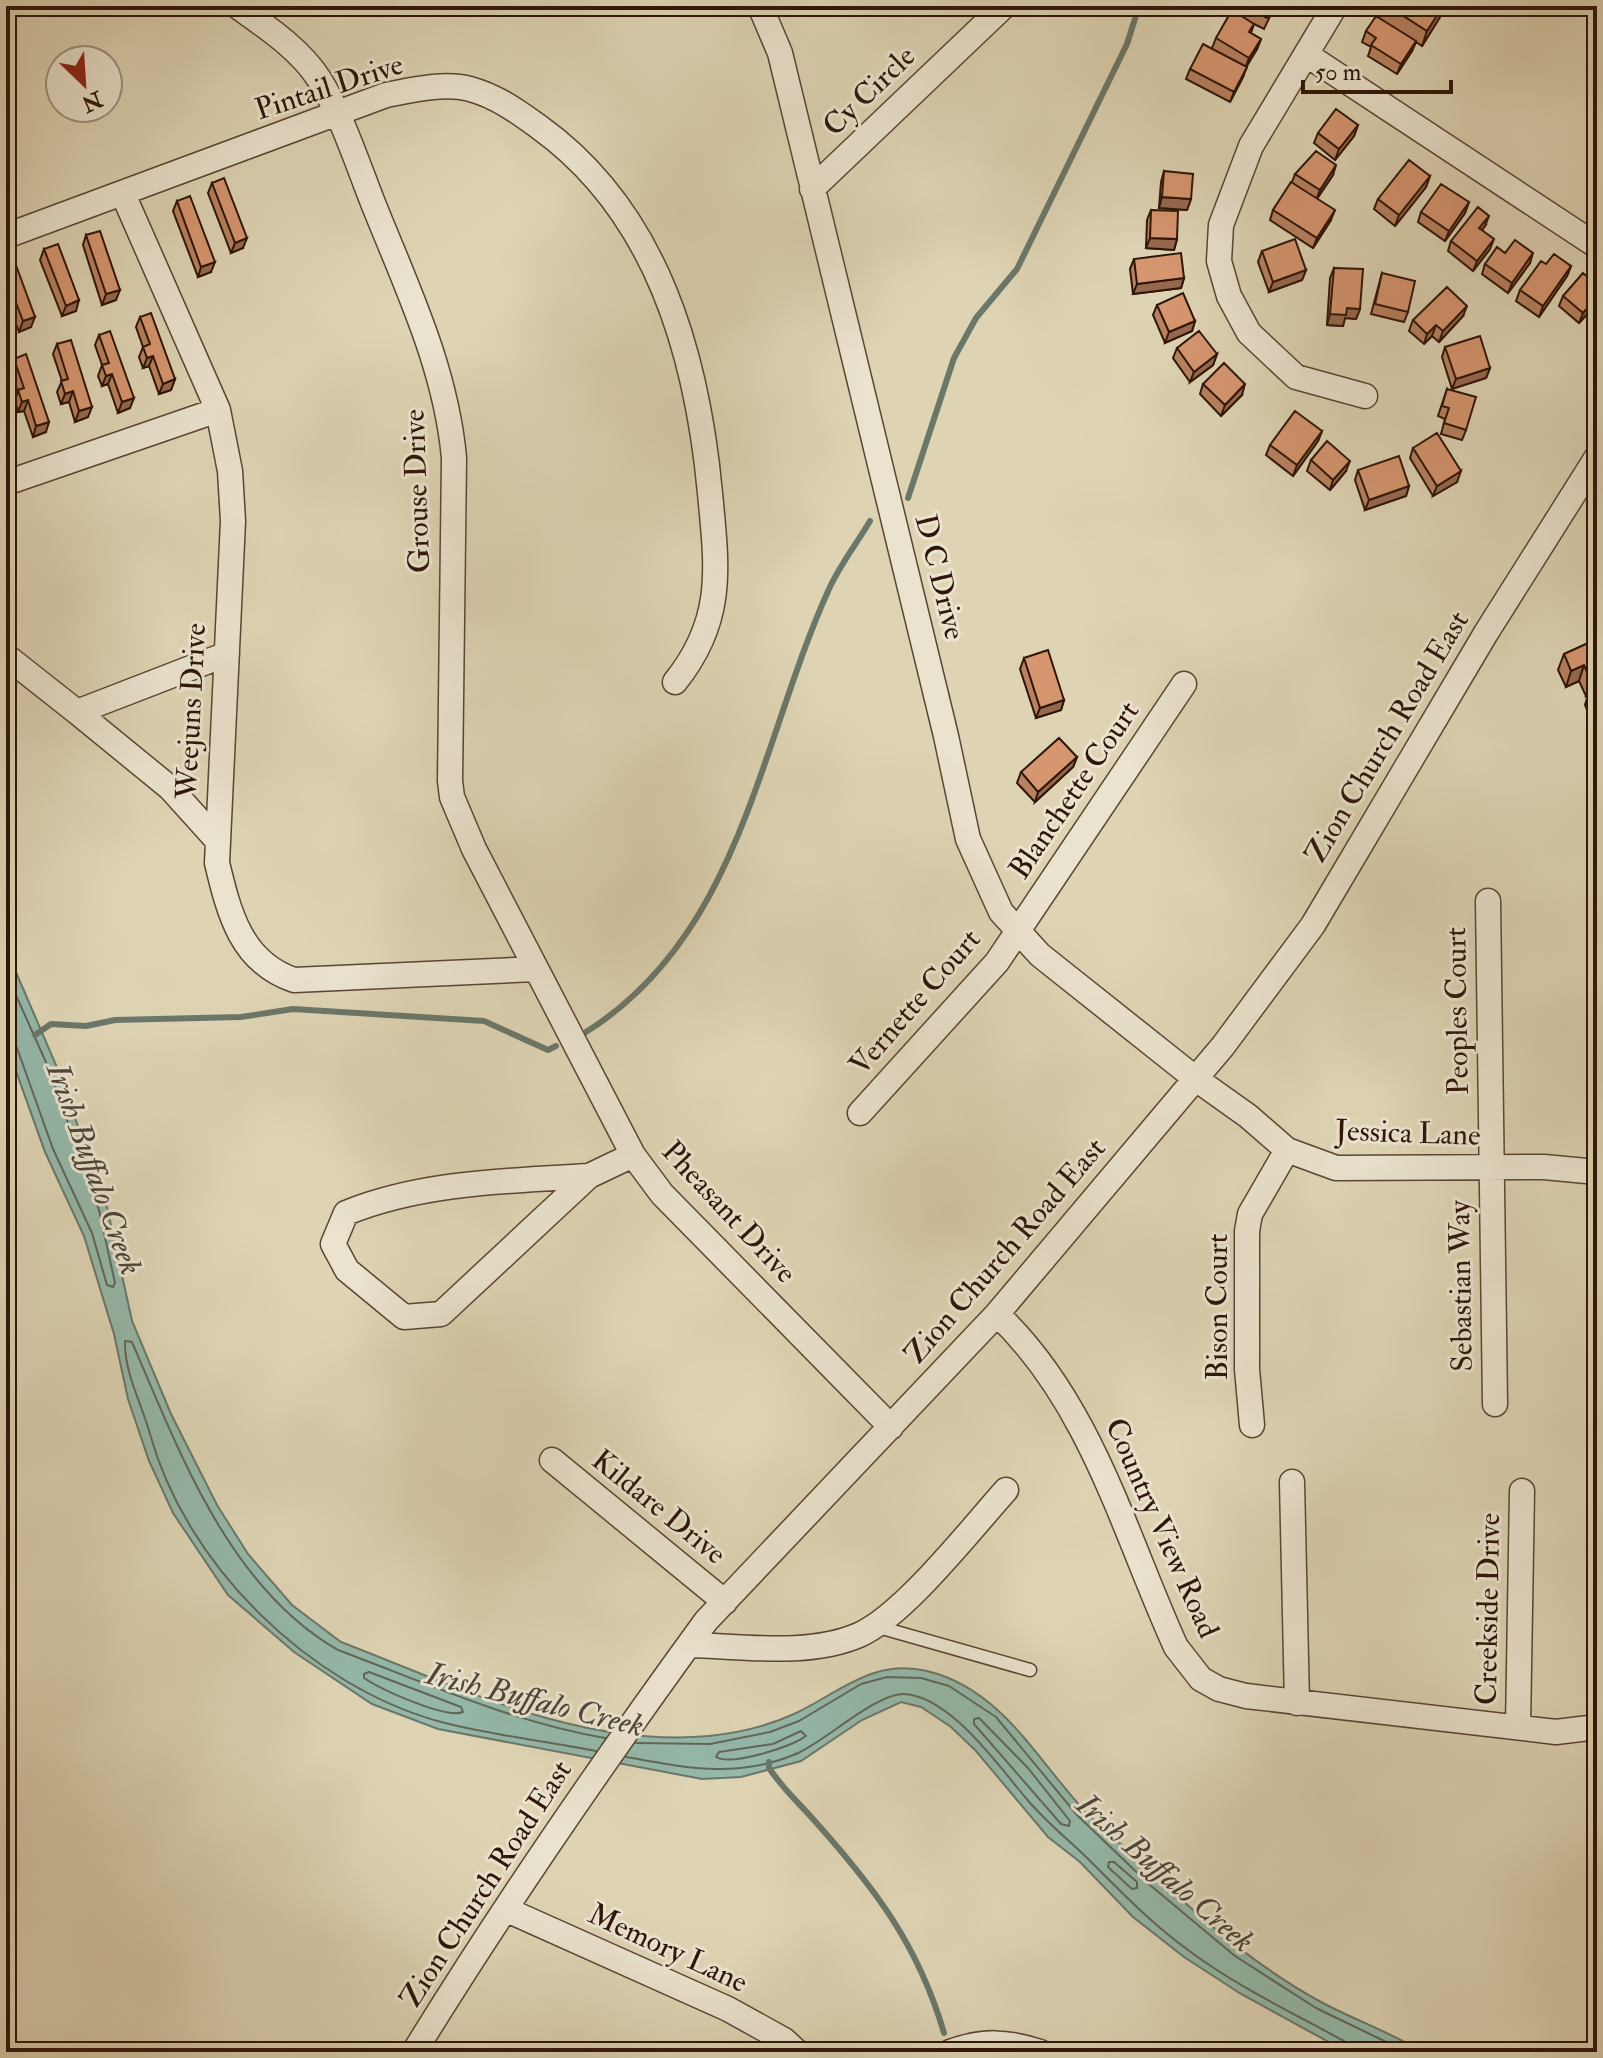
<svg xmlns="http://www.w3.org/2000/svg" width="1603" height="2058" font-family="'IM FELL Double Pica',serif">
  <rect width="100%" height="100%" fill="#ded4b4"/>
  <filter id="stains"><feTurbulence type="fractalNoise" baseFrequency=".0025" numOctaves="4"/><feColorMatrix values="0 0 0 0 .2 0 0 0 0 .09 0 0 0 0 .02 0 0 0 .5 -.17"/></filter>
  <radialGradient id="worn" r=".72"><stop offset=".6" stop-color="#630" stop-opacity="0"/><stop offset="1" stop-color="#630" stop-opacity=".3"/></radialGradient>
  <path fill="#94b8a9" stroke="#6b7769" stroke-width="2" d="M6,949L56,1065L107,1207L132,1321L171,1414L217,1505L248,1554L292,1605L341,1642C458,1687 581,1748 709,1736C737,1733 768,1726 794,1714C839,1693 873,1658 927,1671C1001,1689 1035,1757 1083,1809C1103,1831 1127,1848 1148,1868C1200,1919 1257,1967 1321,2002C1354,2020 1391,2032 1422,2052H1347L1241,1994L1184,1957L1133,1917L1080,1862L1048,1837L976,1751L951,1727L921,1707L901,1702L862,1720L801,1761L741,1777L702,1779L438,1729L372,1704L294,1652L228,1595L173,1513L149,1461L128,1399L114,1334L84,1236L45,1152L6,1043Z"/>
  <g fill="none" stroke-linecap="round" stroke-linejoin="round">
    <path stroke="#616659" stroke-width="2" d="M6,973L49,1069L99,1210L115,1283L113,1287L107,1285L92,1233L53,1149L17,1048L6,1042
      M369,1672L461,1707L463,1712C446,1719 382,1690 364,1678V1674Z
      M979,1718L1028,1768L1070,1821L1069,1826L1061,1824L974,1724V1719Z
      M801,1731L806,1736C791,1747 732,1766 716,1757L719,1752L773,1744Z
      M636,1743L710,1744L770,1732L799,1721L861,1684L887,1677L921,1678L949,1686L996,1717L1077,1815L1150,1885L1235,1956L1316,2008L1407,2052
      M596,1751C545,1741 491,1735 441,1722C309,1686 186,1565 150,1434C142,1404 124,1373 125,1341L132,1342C179,1451 229,1588 338,1650C426,1683 512,1722 605,1738
      M626,1757C687,1768 739,1779 798,1753C825,1741 876,1694 903,1694C949,1695 998,1765 1025,1797C1044,1820 1064,1836 1085,1856C1119,1889 1149,1922 1188,1950C1236,1986 1291,2012 1344,2041L1349,2052
      M1109,1862H1114L1137,1882V1888L1132,1889L1108,1867Z"/>
    <path stroke="#6b7769" stroke-width="6" d="M908,498L954,358L976,318L1017,269L1127,44L1139,6
      M586,1032C741,935 759,743 829,589C840,565 857,543 870,521
      M35,1035L51,1024L86,1026L115,1020L241,1017L293,1009L484,1021L548,1050L556,1046
      M769,1762V1768C784,1790 796,1800 813,1819C874,1887 918,1944 944,2033"/>
    <g stroke="#5a4534" stroke-width="15">
      <path id="service" d="M875,1626L1030,1670"/>
    </g>
    <g stroke="#5a4534" stroke-width="27">
      <path id="minor" d="M237,6C265,26 300,49 319,79C343,117 358,166 375,208C408,290 446,369 454,458L450,781L452,797L474,849L633,1155L662,1194L891,1427
        M760,6L780,53L946,736L968,839L1001,912L1040,955L1196,1079L1248,1116L1287,1150L1336,1168L1544,1167L1597,1172
        M1335,6L1251,146L1221,225L1219,261L1229,296L1249,333L1296,377L1365,396
        M1307,55L1597,246
        M812,189L1004,6
        M123,194L218,410L230,471L233,521L217,863C229,913 241,962 294,980L535,969
        M6,236L386,95C412,90 444,82 470,89C496,96 517,111 539,127C657,212 697,354 710,493C717,568 725,620 675,682
        M6,483L218,410
        M6,656L77,712L227,654
        M77,712L170,788L216,839
        M1488,901L1495,1404
        M860,1113L997,962L1184,684
        M589,1176C508,1181 422,1182 346,1213L333,1244L347,1270L404,1317L441,1314L589,1176L633,1155
        M997,1314C1091,1403 1124,1533 1176,1647L1201,1679L1219,1689L1246,1696L1556,1732L1597,1727
        M1252,1425L1247,1369V1231L1250,1214L1287,1150
        M552,1460L725,1602
        M1292,1482L1297,1703
        M689,1645C742,1646 808,1657 859,1635C904,1615 971,1529 1006,1490
        M1518,1727L1522,1491
        M507,1910L728,2009L784,2040L797,2052
        M414,2052C505,1904 604,1761 706,1621L997,1314L1223,1046L1313,925L1486,633L1597,457
        M950,2052C983,2040 1007,2041 1040,2052"/>
    </g>
    <use href="#service" stroke="#eae3ce" stroke-width="12"/>
    <use href="#minor" stroke="#eae3ce" stroke-width="24"/>
  </g>
  <path fill="#b88160" stroke="#2e1509" stroke-width="2" d="M1243,6H1275L1264,29L1254,24L1251,33L1261,39L1257,49L1246,67L1243,77L1230,102L1186,79L1190,69L1212,48L1216,38L1240,15Z
    M1382,6H1444L1440,17L1422,46L1416,42L1412,51L1397,74L1368,56L1371,47L1362,42L1366,31L1378,17Z
    M1358,125L1354,136L1335,160L1314,143L1318,133Z
    M1164,171L1191,199L1187,210L1159,208L1161,182Z
    M1295,174L1333,175L1317,199L1331,220L1313,248L1270,220L1273,210L1292,182Z
    M1430,176L1426,187L1395,226L1374,209L1378,199Z
    M212,183L243,248L231,253L208,193Z
    M177,201L211,272L198,277L173,211Z
    M1469,202L1465,213L1445,241L1418,222L1421,212Z
    M1151,210L1177,239L1174,250L1146,248L1147,220Z
    M1485,226L1482,230L1490,249L1473,271L1448,251L1451,241Z
    M86,235L116,300L102,305L83,245Z
    M44,249L76,311L62,316L40,260Z
    M1262,251L1306,270L1302,280L1269,292L1258,262Z
    M1505,253L1530,263L1508,293L1482,274L1485,264Z
    M1134,259L1184,278L1181,288L1133,294L1130,269Z
    M6,262L31,327L19,332L6,297Z
    M1546,264L1571,266L1567,276L1539,317L1516,301L1520,290Z
    M1334,268L1360,309L1356,319L1345,318L1343,326L1327,325L1330,278Z
    M1382,273L1408,312L1404,322L1371,314Z
    M1597,285V303L1579,323L1559,306L1563,296Z
    M1157,305L1195,321L1192,331L1165,343L1153,315Z
    M1463,316L1439,342L1432,336L1424,344L1409,331L1413,320Z
    M140,317L175,379L171,390L159,394L149,366L143,368L139,357L143,347L136,327Z
    M99,335L130,408L118,413L108,384L102,386L98,376L102,365L95,345Z
    M57,344L88,417L75,422L69,402L61,404L57,392L62,381L53,354Z
    M1445,347L1490,368L1486,378L1452,389L1442,357Z
    M1177,348L1217,354L1213,365L1190,382L1173,358Z
    M14,359L46,432L33,437L24,411L18,412L15,400L18,392L10,369Z
    M1203,384L1242,395L1221,416L1200,394Z
    M1447,389L1466,430L1462,440L1441,434L1445,419L1438,416Z
    M1322,431L1318,441L1293,476L1266,455L1270,445Z
    M1413,448L1457,482L1433,496L1410,458Z
    M1311,460L1346,471L1330,490L1307,471Z
    M1358,470L1409,486L1406,496L1365,510L1355,480Z
    M1597,639V733L1585,705L1588,695L1586,696L1579,681L1566,687L1558,670L1564,654Z
    M1024,658L1064,700L1061,710L1036,718L1020,669Z
    M1077,757L1073,767L1035,802L1017,783L1021,772Z"/>
  <path fill="#96694e" stroke="#2e1509" stroke-width="2" d="M1442,6H1444L1440,17L1422,46L1427,31Z
    M1261,39L1257,49L1245,69L1249,58Z
    M1416,41L1412,51L1397,74L1401,64Z
    M1247,67L1243,77L1230,102L1234,92Z
    M1358,125L1354,136L1335,160L1339,149Z
    M1336,165L1333,175L1316,200L1320,190Z
    M1430,176L1426,187L1395,226L1399,215Z
    M1162,197L1191,199L1187,210L1159,208Z
    M1469,202L1465,213L1445,241L1449,231Z
    M1335,210L1331,220L1313,248L1317,238Z
    M1489,216L1485,226L1476,238L1479,228Z
    M247,238L243,248L231,253L235,243Z
    M1150,238L1177,239L1174,250L1146,248Z
    M1494,239L1490,249L1473,271L1477,261Z
    M1533,253L1530,263L1508,293L1512,283Z
    M215,262L211,272L198,277L201,267Z
    M1571,266L1567,276L1539,317L1543,306Z
    M1306,270L1302,280L1269,292L1273,282Z
    M1184,278L1181,288L1133,294L1137,284Z
    M120,290L116,300L102,305L106,294Z
    M1597,297V303L1579,323L1583,313Z
    M79,300L76,311L62,316L66,306Z
    M1467,306L1463,316L1439,342L1443,331Z
    M1347,308L1360,309L1356,319L1345,318L1343,326L1327,325L1330,314Z
    M35,317L31,327L19,332L23,321Z
    M1195,321L1192,331L1165,343L1169,332Z
    M1436,325L1432,336L1424,344L1427,334Z
    M1217,354L1213,365L1190,382L1194,372Z
    M153,356L149,366L143,368L147,358Z
    M1490,368L1486,378L1452,389L1456,379Z
    M112,374L108,384L102,386L106,376Z
    M175,379L171,390L159,394L163,384Z
    M1245,384L1242,395L1221,416L1225,405Z
    M73,391L69,402L61,404L65,394Z
    M134,398L130,408L118,413L122,402Z
    M28,400L24,411L18,412L22,402Z
    M92,407L88,417L75,422L79,411Z
    M49,422L46,432L33,437L36,426Z
    M1322,431L1318,441L1293,476L1297,465Z
    M1350,461L1346,471L1330,490L1333,480Z
    M1461,471L1457,482L1433,496L1437,486Z
    M1409,486L1406,496L1365,510L1369,500Z
    M1584,665L1579,681L1566,687L1571,671Z
    M1597,678V691L1590,690L1588,695L1586,696L1591,681Z
    M1064,700L1061,710L1036,718L1040,708Z
    M1077,757L1073,767L1035,802L1038,792Z"/>
  <path fill="#d69670" stroke="#2e1509" stroke-width="2" d="M1243,6H1274L1267,18Z
    M1388,6H1443L1427,31Z
    M1232,10L1254,24L1249,32L1261,39L1249,58L1216,38Z
    M1376,16L1416,41L1401,64L1371,45L1376,38L1366,31Z
    M1203,44L1247,67L1234,92L1190,69Z
    M1336,109L1358,125L1339,149L1318,133Z
    M1316,151L1336,165L1320,190L1295,174Z
    M1409,160L1430,176L1399,215L1378,199Z
    M1164,171L1193,174L1191,199L1162,197Z
    M224,178L247,238L235,243L212,183Z
    M1291,182L1335,210L1317,238L1273,210Z
    M1441,184L1469,202L1449,231L1421,212Z
    M190,196L215,262L201,267L177,201Z
    M1478,207L1489,216L1479,228L1494,239L1477,261L1451,241Z
    M1151,210L1178,211L1177,239L1150,238Z
    M100,231L120,290L106,294L86,235Z
    M1295,239L1306,270L1273,282L1262,251Z
    M1515,240L1533,253L1512,283L1485,264L1497,247L1505,253Z
    M58,244L79,300L66,306L44,249Z
    M1181,253L1184,278L1137,284L1134,259Z
    M1554,254L1571,266L1543,306L1520,290L1541,261L1546,264Z
    M14,260L35,317L23,321L6,276V262Z
    M1334,268L1363,269L1360,309L1347,308L1346,315L1330,314Z
    M1382,273L1415,281L1408,312L1375,304Z
    M1583,273L1597,285V297L1583,313L1563,296Z
    M1447,287L1467,306L1443,331L1436,325L1427,334L1413,320Z
    M1183,293L1195,321L1169,332L1157,305Z
    M151,313L175,379L163,384L153,356L147,358L143,347L150,344L140,317Z
    M110,331L134,398L122,402L112,374L106,376L102,365L109,363L99,335Z
    M1199,331L1217,354L1194,372L1177,348Z
    M1480,336L1490,368L1456,379L1445,347Z
    M71,340L92,407L79,411L73,391L65,394L61,381L68,379L57,344Z
    M26,354L49,422L36,426L28,400L22,402L18,390L24,388L14,359Z
    M1224,363L1245,384L1225,405L1203,384Z
    M1447,389L1476,397L1466,430L1444,423L1449,408L1442,406Z
    M1295,411L1322,431L1297,465L1270,445Z
    M1437,433L1461,471L1437,486L1413,448Z
    M1327,441L1350,461L1333,480L1311,460Z
    M1399,456L1409,486L1369,500L1358,470Z
    M1597,639V678L1591,681L1584,665L1571,671L1564,654Z
    M1048,650L1064,700L1040,708L1024,658Z
    M1597,687V705L1590,690Z
    M1059,738L1077,757L1038,792L1021,772Z"/>
  <g text-anchor="middle" dominant-baseline="central" stroke-width="6" stroke-linejoin="round" paint-order="stroke">
    <g font-size="30" fill="#2e1509" stroke="#eae3ce">
      <text transform="translate(329 87) rotate(-18)">Pintail Drive</text>
      <text transform="translate(869 91) rotate(-44)">Cy Circle</text>
      <text transform="translate(417 491) rotate(-92)">Grouse Drive</text>
      <text transform="translate(940 577) rotate(76)">D C Drive</text>
      <text transform="translate(191 711) rotate(-87)">Weejuns Drive</text>
      <text transform="translate(1387 737) rotate(-59)">Zion Church Road East</text>
      <text transform="translate(1074 790) rotate(-56)">Blanchette Court</text>
      <text transform="translate(915 1002) rotate(-49)">Vernette Court</text>
      <text transform="translate(1457 1011) rotate(-91)">Peoples Court</text>
      <text transform="translate(1408 1133) rotate(2)">Jessica Lane</text>
      <text transform="translate(729 1212) rotate(47)">Pheasant Drive</text>
      <text transform="translate(1005 1251) rotate(-49)">Zion Church Road East</text>
      <text transform="translate(1461 1286) rotate(-91)">Sebastian Way</text>
      <text transform="translate(1217 1307) rotate(-90)">Bison Court</text>
      <text transform="translate(659 1507) rotate(39)">Kildare Drive</text>
      <text transform="translate(1162 1528) rotate(66)">Country View Road</text>
      <text transform="translate(1488 1609) rotate(-89)">Creekside Drive</text>
      <text transform="translate(486 1884) rotate(-57)">Zion Church Road East</text>
      <text transform="translate(668 1948) rotate(25)">Memory Lane</text>
    </g>
    <g font-size="32" font-style="italic" fill="#4d4639" stroke="#eae3ce">
      <text transform="translate(94 1169) rotate(70)">Irish Buffalo Creek</text>
      <text transform="translate(535 1700) rotate(14)">Irish Buffalo Creek</text>
      <text transform="translate(1165 1873) rotate(41)">Irish Buffalo Creek</text>
    </g>
  </g>
  <rect width="1603" height="2058" fill="none" stroke="#ded4b4" stroke-width="32"/>
  <rect x="8" y="8" width="1587" height="2042" fill="none" stroke="#2e1509" stroke-width="4"/>
  <rect x="16" y="16" width="1571" height="2026" fill="none" stroke="#2e1509" stroke-width="2"/>
  <g transform="translate(84 84) rotate(155)"><circle r="38" fill="#eae3ce" stroke="#9f917f" stroke-width="2"/>
  <path d="M0-6L14 30L0 20L-14 30Z" fill="#8f2418"/>
  <text y="-12" font-size="22" font-weight="bold" text-anchor="middle" fill="#2e1509">N</text>
  </g>
  <path d="M1303 80v12h148v-12" fill="none" stroke="#2e1509" stroke-width="4"/>
  <text x="1315" y="80" font-size="24" fill="#2e1509" stroke="#eae3ce" stroke-width="6" paint-order="stroke">50 m</text>
  <rect width="100%" height="100%" filter="url(#stains)"/>
  <rect width="100%" height="100%" fill="url(#worn)"/>
</svg>
